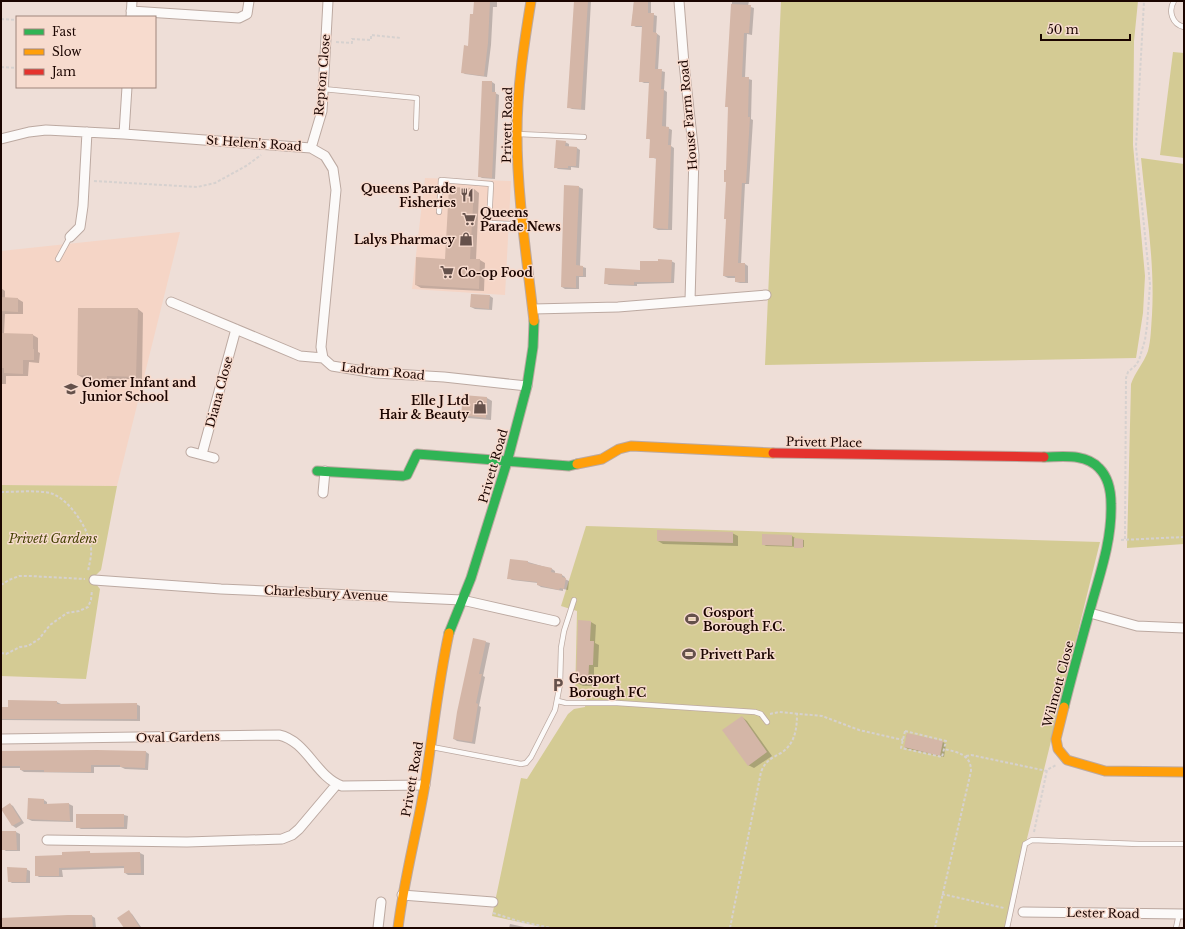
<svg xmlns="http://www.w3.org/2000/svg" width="1185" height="929" font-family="'Libre Baskerville',serif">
  <rect width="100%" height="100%" fill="#eeded7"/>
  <path fill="#f5d5c6" d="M425,178L511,181L505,295L412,289Z
    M180,232L117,486L1,485V251Z"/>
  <path fill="#d4cb94" d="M781,1H1138L1134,41L1133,145L1145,276L1143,313L1136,358L765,365Z
    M1173,52L1184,53V158L1160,155Z
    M1141,158L1184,164V544L1127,548L1131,384C1135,372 1144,363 1148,351C1151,340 1151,327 1152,315C1155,262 1146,210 1141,158Z
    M1,485L117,486L101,570L92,579L100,589L86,679L1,676Z
    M586,526L1100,542L1005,928H546L492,916L521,778L527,779L568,714L574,709L585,707L586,698H575L577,611L561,606Z"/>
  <path fill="#0003" d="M474,1H497V7H493L491,45L487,77L465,74L462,72L469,47L474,15Z
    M575,1H591L585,110L572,109L568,107Z
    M634,1H651V14L657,16L656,33L660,36L658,70L665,72L664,90L667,92L666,127L672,130L671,146L674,148L672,230H658L654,228L657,159L650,157L651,140L647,138L650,83H644L640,81L643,27H636L632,25Z
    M732,1H749L748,6L754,8L752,35L747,34L745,78L752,80L751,119L753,120L749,184H745L741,264H745L748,266V283H740L736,282V278H728L724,276L727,219V183L725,181L727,171L729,108L726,106Z
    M483,82H492L495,84V93L499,95L495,179L482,178L479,176Z
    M565,142L569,144V147L577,148L580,150L579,168L571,167V170L558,169L555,167Z
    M565,186L579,187L583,189L580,266L586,268V277H579V289H565L562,287Z
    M450,188L474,189L479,193L476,260H480L485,263L484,291L421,288L416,285L446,260Z
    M671,261L675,263L674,283L637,284V286L609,285L605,283Z
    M1,288L5,291V298L18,299L23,302V314H5L4,334L33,335L38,338V352L40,353L39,363L29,362L28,376H6V384H1Z
    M490,296L493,298L492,310L475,309L471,307Z
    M138,309L143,313L142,379H112V382H99L93,378H83L78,375Z
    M464,397L487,398L492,401L491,420L468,418L462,415Z
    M732,533L738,536V546L663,544L658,541Z
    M763,535L792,536L795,538V539L804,540V547L766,546L763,544Z
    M511,560L528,562L552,569L555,571V574L562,575L565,577V579L569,581L568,590L563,589V591L541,587L538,585V583L512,580L509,578Z
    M591,622L596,625L595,643L599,645L598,667H594V686H583L577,683Z
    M474,639L490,643L483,676L485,677L479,706L481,707L475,744L457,741L454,739Z
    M9,701L57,702L61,704H136L140,706V721L1,720V708H9Z
    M742,717L747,721L772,756L754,768L748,765Z
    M907,734L943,742L946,744L944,757L908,749L905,747Z
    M1,752H146L149,754L148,770L125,769L121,767H94V773L24,772L21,770V768H1Z
    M44,800L47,802V804H69L73,806V822L32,821L28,819Z
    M10,804L13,806L24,823L16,828L13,826L2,809Z
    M77,815H124L128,816L127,829H81L77,827Z
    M3,832H16L20,834V851H6L3,849Z
    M89,852L92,854L140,853L144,855V875H128L125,873V868L62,870L63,877H39L36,875Z
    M26,869L30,871V883H12L9,881Z
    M129,912L132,914L141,927L125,928Z
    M92,916L95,918L96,928H13Z
    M510,924L529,928H530H509Z"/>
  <path fill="#d4b6a7" d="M474,1H490L488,43L484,76L461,73L464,45L468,46L470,14H473Z
    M574,1H588L581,109L567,108Z
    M634,1H648V13H654L653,32L657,33L655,69H662L661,89H664L662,126L669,127L668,145H671L668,229L653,228L656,158H649L650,139H646L649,82H639L642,26H631Z
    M731,4L751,5L749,33H744L742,77H749L748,117H750L746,183H742L738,263H745V282H735V276H723L726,219H724L726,182H724V170H726L728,107H725Z
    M482,81H492V92H496L492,178L478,177Z
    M556,140L566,141L565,146L577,147L576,166H568V168H554Z
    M564,185L579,186L576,265L583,266V276H576V288L561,287Z
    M449,187L474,188L470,259H480L479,289L415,285L416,257L445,259Z
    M658,259L672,260L671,282H634V285L604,284L605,268L640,270V261H658Z
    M471,294L490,295L489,309L470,307Z
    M1,297L18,298V312L1,311Z
    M78,308H138L136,377L107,376V380H92L93,376L77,375Z
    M1,333L33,334V349H34V360H23V374L4,373V368H1Z
    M463,395L487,397L486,418L461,415Z
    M657,530L733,532V543L657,541Z
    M762,534L792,535V546L762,545Z
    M794,538L803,539V548H794Z
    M510,559L528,561V563L552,568L551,572L562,574V577L566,578L564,589L560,588L559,590L537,585V582L507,579Z
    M578,620L591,621L590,641H594L593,665H589L588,684L576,683Z
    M473,638L486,641L479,674H482L476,703L478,704L472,742L453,739L457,712Z
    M8,700L57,701V704L137,703V719H1V707H8Z
    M742,716L767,752L748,766L722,730Z
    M907,733L943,741L940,756L904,747Z
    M97,750L146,751L145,768L120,767V765H91V772H44V770H20V766H1V751Z
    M28,798L44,799V804L69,803L70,821L27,819Z
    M10,803L21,821L12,826L1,809Z
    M76,814H124V827L76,828Z
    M2,831H16L17,850H2Z
    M90,851V853L140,852L141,873H124V866L59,868V876H35V856L62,855V852Z
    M7,867L27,868L26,882H8Z
    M129,910L140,928H124L117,918Z
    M68,915H92L93,928H1V918Z"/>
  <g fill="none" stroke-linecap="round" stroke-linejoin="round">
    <g stroke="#bca9a1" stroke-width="6">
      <path id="lane" d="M1174,1C1168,11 1172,24 1184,27
        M323,89L417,98L416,128
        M518,134L584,137
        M439,212L441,180L491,184L489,223L510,224L521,221
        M58,259L70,237
        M558,701L566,703H617L755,712L761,714L767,722
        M432,747L521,764L526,763L531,757L555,710L560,684L561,648L564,631L574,600
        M1007,928L1025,844L1032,840L1139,844H1184
        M1176,928L1179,914"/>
    </g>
    <g stroke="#bca9a1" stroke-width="11">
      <path id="street" d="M679,1L684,64L694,155L690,301
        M131,11L239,18L247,14L249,1
        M131,17L132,1
        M124,134L127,87
        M1,139L29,132L46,130L124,134L311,148L325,156L333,169L336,190L321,347L323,358
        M311,148L322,111L328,1
        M70,237L80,227L83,206L87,132
        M171,302L300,356L323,358L332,366L376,373L444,377L527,386
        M533,309L618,307L766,295
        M191,452L214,458
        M202,454L236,329
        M323,493L325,471
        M94,580L221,589L462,600L555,621
        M1090,613L1137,626L1184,628
        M1,739L279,735C307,741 316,777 342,786L425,785
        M47,840L187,842L282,839L292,835L299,829L337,784
        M402,895L493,902
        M1023,912L1184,914
        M378,928L381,902"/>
    </g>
    <g stroke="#bca9a1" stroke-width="11">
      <path id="fast" d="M1044,457C1062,457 1085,453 1099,468C1108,477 1111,491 1111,504C1112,537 1102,568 1093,599C1083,635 1073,671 1064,707
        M317,471L403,476L407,475L417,454L569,466L577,464
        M449,633L471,578L507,462L527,386L533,347L534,321"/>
    </g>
    <g stroke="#bca9a1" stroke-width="11">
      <path id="slow" d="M531,1C524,44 517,89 517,133C517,196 527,259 534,321
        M577,464L602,459L619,449L631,446L773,453
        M1064,707L1056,739L1058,749L1067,760L1105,771L1184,772
        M398,928C404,879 417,832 425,784C433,734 438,683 449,633"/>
    </g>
    <g stroke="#bca9a1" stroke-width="11">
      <path id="jam" d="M773,453L1044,457"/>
    </g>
    <path stroke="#d6d1cf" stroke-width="2" stroke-dasharray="3 2" stroke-linecap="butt" d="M1,19L17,20
      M336,42L352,43V39L371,40V35L401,38
      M1,67L17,68
      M94,181L197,187L215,183L246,166L261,155
      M1,492C17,492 35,490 50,493C69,498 89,529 91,548C92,556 89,564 88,572
      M1125,539L1126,378L1128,372L1136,365L1139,360L1145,340L1147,326L1150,284L1136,147L1144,1
      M1121,540L1184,537
      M1,585L9,580L19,576H30L85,579
      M1,653L6,654L20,647L28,646L39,639L50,625L67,613L79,611L88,607L91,600L92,590
      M770,714L779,712L822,716L859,730L903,740
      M905,731L946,741L942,757L901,748Z
      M966,756L971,755L1047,771
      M1034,832L1047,770L1056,765
      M942,894L1004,908
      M493,913L518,921L551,928
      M730,928L761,772C765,761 772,758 781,753C795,744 797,729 797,713
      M935,928L971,771C971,754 957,752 944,749"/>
    <use href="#lane" stroke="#fcfaf9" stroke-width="4.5"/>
    <use href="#street" stroke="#fcfaf9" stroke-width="9"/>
    <use href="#fast" stroke="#30b455" stroke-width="9"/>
    <use href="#slow" stroke="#ff9f0a" stroke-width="9"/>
    <use href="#jam" stroke="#e5322d" stroke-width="9"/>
  </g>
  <defs>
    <g id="restaurant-bare" transform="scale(1.08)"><path d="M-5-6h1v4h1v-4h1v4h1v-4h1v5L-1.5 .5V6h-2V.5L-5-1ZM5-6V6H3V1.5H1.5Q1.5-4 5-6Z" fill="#65514b" stroke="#f7dbce" stroke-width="2.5" paint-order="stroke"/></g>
    <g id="supermarket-bare" transform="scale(1.08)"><path d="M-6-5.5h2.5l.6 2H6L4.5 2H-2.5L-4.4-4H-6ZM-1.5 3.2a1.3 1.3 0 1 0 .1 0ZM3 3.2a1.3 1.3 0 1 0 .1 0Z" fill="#65514b" stroke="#f7dbce" stroke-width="2.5" paint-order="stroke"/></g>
    <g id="shop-bare" transform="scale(1.08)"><path d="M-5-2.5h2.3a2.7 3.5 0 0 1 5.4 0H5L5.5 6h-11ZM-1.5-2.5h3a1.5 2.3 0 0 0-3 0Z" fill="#65514b" stroke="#f7dbce" stroke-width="2.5" paint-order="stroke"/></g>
    <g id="school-bare" transform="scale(1.08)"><path d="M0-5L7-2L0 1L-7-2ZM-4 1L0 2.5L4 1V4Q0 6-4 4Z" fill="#65514b" stroke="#f7dbce" stroke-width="2.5" paint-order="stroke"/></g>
    <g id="stadium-bare" transform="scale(1.08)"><path d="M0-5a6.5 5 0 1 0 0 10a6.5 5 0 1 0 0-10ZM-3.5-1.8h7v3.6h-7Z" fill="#65514b" stroke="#f7dbce" stroke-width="2.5" paint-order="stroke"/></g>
    <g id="parking-bare" transform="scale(1.08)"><path d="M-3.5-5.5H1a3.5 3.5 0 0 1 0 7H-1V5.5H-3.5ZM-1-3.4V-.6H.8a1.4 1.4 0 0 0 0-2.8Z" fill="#65514b" stroke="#f7dbce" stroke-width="2.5" paint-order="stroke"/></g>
  </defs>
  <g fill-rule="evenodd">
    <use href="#restaurant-bare" x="467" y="195"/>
    <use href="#supermarket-bare" x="469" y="219"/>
    <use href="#shop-bare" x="466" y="239"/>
    <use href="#supermarket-bare" x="447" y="272"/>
    <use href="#school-bare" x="71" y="389"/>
    <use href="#shop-bare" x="480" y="407"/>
    <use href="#stadium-bare" x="692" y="619"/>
    <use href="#stadium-bare" x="689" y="654"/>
    <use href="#parking-bare" x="558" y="685"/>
  </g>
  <g text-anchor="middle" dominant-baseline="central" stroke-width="3" stroke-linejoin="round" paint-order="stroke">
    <g font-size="12" fill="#1b0500" stroke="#f7dbce">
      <text transform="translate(322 75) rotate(-85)">Repton Close</text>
      <text transform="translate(688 115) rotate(-95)">House Farm Road</text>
      <text transform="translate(507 125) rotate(-89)">Privett Road</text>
      <text transform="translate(254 143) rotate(4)">St Helen's Road</text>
      <text transform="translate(383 371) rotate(6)">Ladram Road</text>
      <text transform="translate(219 392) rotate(-75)">Diana Close</text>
      <text transform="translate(824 442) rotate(1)">Privett Place</text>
      <text transform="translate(493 466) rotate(-74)">Privett Road</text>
      <text transform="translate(326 593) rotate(3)">Charlesbury Avenue</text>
      <text transform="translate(1058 684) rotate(-75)">Wilmott Close</text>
      <text transform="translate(178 737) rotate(-1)">Oval Gardens</text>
      <text transform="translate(412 779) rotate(-80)">Privett Road</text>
      <text transform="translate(1103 913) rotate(1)">Lester Road</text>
    </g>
    <g font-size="12" font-weight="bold" fill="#1b0500" stroke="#f7dbce" text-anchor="start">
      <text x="456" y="188" text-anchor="end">Queens Parade<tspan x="456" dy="14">Fisheries</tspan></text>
      <text x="480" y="212">Queens<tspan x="480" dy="14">Parade News</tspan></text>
      <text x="455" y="239" text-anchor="end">Lalys Pharmacy</text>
      <text x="458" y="272">Co-op Food</text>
      <text x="82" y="382">Gomer Infant and<tspan x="82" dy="14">Junior School</tspan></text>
      <text x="469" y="400" text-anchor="end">Elle J Ltd<tspan x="469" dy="14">Hair &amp; Beauty</tspan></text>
      <text x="703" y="612">Gosport<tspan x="703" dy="14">Borough F.C.</tspan></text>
      <text x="700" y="654">Privett Park</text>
      <text x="569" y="678">Gosport<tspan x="569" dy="14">Borough FC</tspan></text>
    </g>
    <g font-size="12" font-style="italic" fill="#434001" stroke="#f7dbce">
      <text x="53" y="538">Privett Gardens</text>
    </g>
  </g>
  <rect width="1185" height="929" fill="none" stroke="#1b0500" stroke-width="4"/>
  <rect x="16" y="16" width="140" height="72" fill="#f7dbce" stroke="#9f857c"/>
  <rect x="24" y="29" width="20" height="6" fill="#30b455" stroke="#9f857c"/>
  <text x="52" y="36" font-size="12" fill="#1b0500">Fast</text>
  <rect x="24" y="49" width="20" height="6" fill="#ff9f0a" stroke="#9f857c"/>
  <text x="52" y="56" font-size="12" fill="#1b0500">Slow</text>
  <rect x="24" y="69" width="20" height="6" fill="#e5322d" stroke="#9f857c"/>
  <text x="52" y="76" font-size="12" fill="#1b0500">Jam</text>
  <path d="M1041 34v6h89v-6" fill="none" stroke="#1b0500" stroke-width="2"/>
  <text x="1047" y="34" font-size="12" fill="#1b0500" stroke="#f7dbce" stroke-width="3" paint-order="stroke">50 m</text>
</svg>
